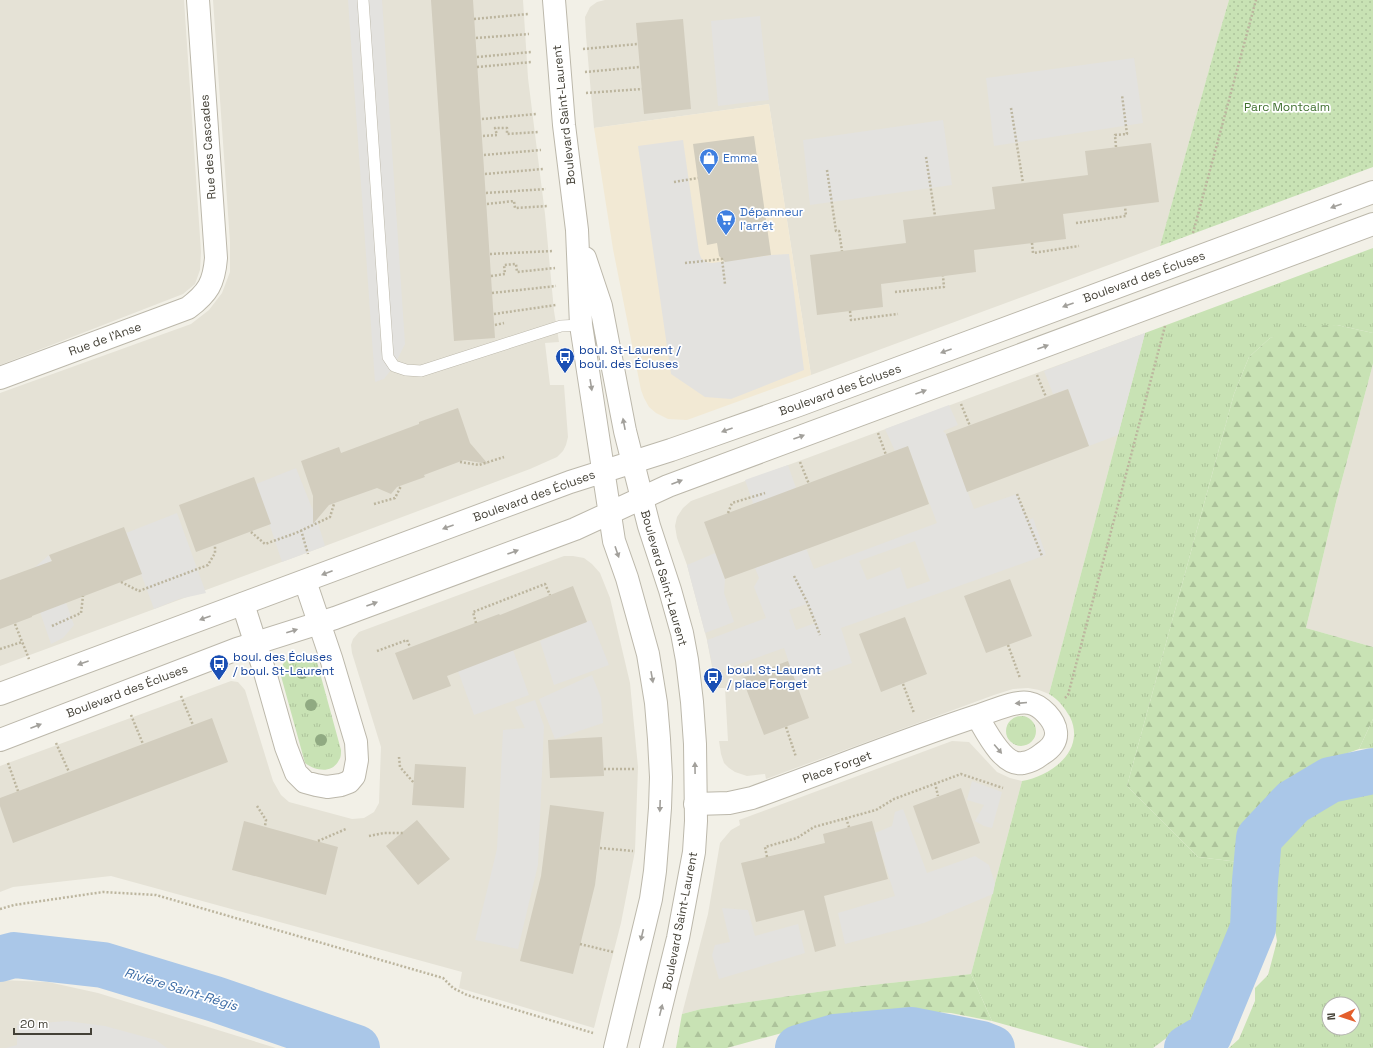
<svg xmlns="http://www.w3.org/2000/svg" width="1373" height="1048" font-family="'Space Grotesk',sans-serif">
  <defs>
    <pattern id="grass-tufts" width="24" height="20" patternUnits="userSpaceOnUse"><rect width="24" height="20" fill="#c8e2b4"/><path d="M3 7l-1-3M5 7V3M7 7l1-3M15 17l-1-3M17 17v-4M19 17l1-3" fill="none" stroke="#adc39b"/></pattern>
    <pattern id="forest-firs" width="22" height="20" patternUnits="userSpaceOnUse"><rect width="22" height="20" fill="#c8e2b4"/><path d="M5 1l3.5 6h-7zM16 11l3.5 6h-7z" fill="#adc39b"/></pattern>
    <pattern id="park-dots" width="8" height="8" patternUnits="userSpaceOnUse"><rect width="8" height="8" fill="#c8e2b4"/><path d="M2 2h.1M6 6h.1" fill="none" stroke="#adc39b" stroke-width="1.8" stroke-linecap="round"/></pattern>
  </defs>
  <rect width="100%" height="100%" fill="#f2f0e7"/>
  <path fill="#e5e2d6" d="M0,0H184L201,252L200,270L195,284L183,294L0,365Z
    M213,0H523L528,78L545,214L554,311L559,342L545,343L550,385H564L568,437L566,445L563,451L557,457L530,469L325,546L0,666V393L191,324L209,310L222,293L230,272V242Z
    M605,0H1229L1217,41L1160,246L811,375L769,104L594,128L586,36L585,17L590,7L597,2Z
    M1145,333L1049,694L1039,690L1028,688L1013,689L994,695L766,779L765,774L747,776L735,772L729,768L724,763L721,754L719,741H728L725,688H716L707,640L687,565L677,538L675,526L677,517L683,508L691,501Z
    M1373,364V647L1306,628L1336,502Z
    M564,556H573L584,558L592,564L600,573L610,598L630,683L638,767L635,851L621,923L594,1028L459,988L462,972L111,876L13,887L0,892V766L231,681L238,682L245,690L273,781L281,795L289,802L352,819L364,818L374,812L379,803L381,747L352,653L351,645L353,639L359,632Z
    M952,741L969,742L997,772L1010,778L1022,781L971,974L845,988L701,1009L682,1014L708,914L720,843L731,830L740,825L739,820Z
    M0,980L48,982L98,993L276,1048H0Z"/>
  <path fill="#f2e9d4" d="M769,104L811,375L687,420L668,419L656,413L649,407L644,398L641,390L613,249L594,128Z"/>
  <path fill="url(#grass-tufts)" fill-rule="evenodd" d="M1373,248V333L1337,325L1270,338L1249,357L1234,394L1127,786L1198,857L1239,862L1230,939L1215,985L1192,1019L1153,1048H1089L992,1021L971,974L1022,781C1052,776 1086,750 1070,717C1064,707 1059,700 1049,694L1145,333Z
    M302,653L312,656L317,662L341,750C341,753 341,758 339,760C332,774 316,771 305,763L281,676C281,668 282,664 287,659L289,664L304,659Z
    M1006 731a15 15 0 1 1 30 0a15 15 0 1 1-30 0Z
    M1373,719V748L1359,749Z
    M1373,791V1048H1229L1239,1039L1255,1001V988L1268,975L1277,941L1272,911L1268,876L1272,844L1301,812L1330,794ZM1329,1004H1353V1028H1329Z"/>
  <path fill="url(#forest-firs)" d="M1337,325L1373,333V364L1336,502L1306,628L1373,647V719L1359,749L1315,765L1259,812L1239,862L1198,857L1127,786L1234,394L1249,357L1270,338L1306,326Z
    M971,974L992,1021L951,1013L904,1010L840,1017L727,1048H676L682,1014L701,1009L845,988Z"/>
  <path fill="url(#park-dots)" d="M1229,0H1373V167L1160,246L1217,41Z"/>
  <path fill="#e3e2df" fill-rule="evenodd" d="M348,0H382L405,344L394,366L384,379L375,382Z
    M760,16L769,100L718,106L711,21Z
    M1134,58L1143,123L994,146L986,78Z
    M943,120L952,185L810,205L803,140Z
    M683,140L699,252L701,258L706,262L712,263L771,255L789,254L804,370L731,399L705,397L671,374L638,146Z
    M1145,333L1118,435L1089,446L1068,389L1053,394L1044,371Z
    M949,405L958,425L943,431L946,434L974,509L1017,494L1028,520L1033,518L1046,555L841,628L852,663L796,683L784,648L714,673L707,640L766,618L754,587L759,578L755,568L771,562L750,505L753,503L745,480L788,465L796,488L785,493L814,569L937,523L908,447L895,451L885,429ZM915,541L930,581L907,589L900,567L867,580L859,561ZM807,604L815,623L796,630L789,610Z
    M296,468L318,523L325,546L282,562L256,484Z
    M177,513L206,593L179,599L154,609L126,533Z
    M715,553L725,579L724,593L734,622L705,633L687,565Z
    M49,555L74,625L63,638L51,644L27,574Z
    M591,620L609,665L554,685L540,641Z
    M513,650L529,695L474,715L458,671Z
    M592,675L601,698L603,723L555,739L539,699Z
    M535,700L544,726L538,865L518,949L475,940L497,849L503,730L525,728L515,707Z
    M972,781L1002,792L992,828L984,826L975,821L984,805L967,800Z
    M903,809L927,873L975,856L989,865L995,883L993,894L924,923L845,944L838,913L895,896L875,833L892,826L895,812Z
    M722,908L748,910L755,936L798,924L805,953L719,979L712,955L715,945L730,942Z
    M67,1021L105,1026L156,1040L167,1048H6L17,1045V1025Z"/>
  <g fill="none" stroke-linecap="round" stroke-linejoin="round">
    <path stroke="#aac7e8" stroke-width="46" d="M0,959L14,955L103,965L215,999L357,1048
      M798,1048L835,1037L912,1030L982,1044L992,1048
      M1187,1048L1209,1035L1253,928L1255,881L1259,838L1293,802L1330,780L1373,771"/>
  </g>
  <path fill="#d2cdbe" d="M431,0H473L495,338L454,341Z
    M683,19L691,109L644,114L636,23Z
    M754,136L771,255L725,262L719,256L717,243L707,245L693,144Z
    M1151,143L1159,202L1063,214L1066,239L974,250L976,272L881,284L883,307L817,315L810,255L906,243L903,220L995,209L992,187L1088,175L1085,151Z
    M1068,389L1089,446L967,492L946,434Z
    M458,408L470,443L488,464L464,460L424,475L425,477L397,487L391,494L377,488L329,505L313,524V496L301,461L339,447L341,453L419,424V422Z
    M908,446L929,504L725,579L704,522Z
    M254,477L271,524L196,552L179,505Z
    M124,527L142,574L32,616V617L0,629V580L52,561L49,555Z
    M1010,579L1032,636L986,653L964,596Z
    M573,586L587,622L447,676L451,686L413,700L395,653L499,614L500,615Z
    M905,617L927,674L881,692L859,634Z
    M788,661L809,718L764,735L742,678Z
    M212,718L228,762L13,843L0,806V798Z
    M602,737L604,776L550,778L548,740Z
    M415,764L466,767L464,808L412,805Z
    M961,788L980,843L932,860L913,806Z
    M550,805L604,812L595,885L573,974L520,961L541,876Z
    M417,820L450,859L418,885L386,846Z
    M244,821L338,847L326,895L232,870Z
    M872,821L888,879L824,896L836,946L815,952L804,910L756,922L741,863L825,843L823,834Z"/>
  <g fill="none" stroke-linecap="round" stroke-linejoin="round">
    <g stroke="#bcb8ab" stroke-width="12">
      <path id="service" d="M363,0L388,357L394,366L406,370L421,371L561,326L581,325"/>
    </g>
    <g stroke="#bcb8ab" stroke-width="24">
      <path id="minor" d="M0,378L188,308C208,293 214,283 216,258L198,0
        M243,604L266,676L286,747L296,773L305,782L316,785L327,787L341,785L349,782L354,776L357,760L356,742L331,658L305,581
        M695,804L729,803L752,798C827,771 901,741 977,716C991,712 1014,700 1029,703C1041,705 1055,720 1056,732C1057,742 1050,749 1042,754C1037,758 1030,762 1023,763C1003,767 986,731 977,716"/>
    </g>
    <g stroke="#bcb8ab" stroke-width="24">
      <path id="tertiary" d="M554,0L564,125L577,230L581,325L614,541L627,578L648,654L656,703L659,739L661,777L660,808L655,871L651,899L615,1048
        M585,258L601,306L625,431L649,526L670,590L682,633L687,660L692,702L695,744L696,821L694,852L678,938L651,1048
        M0,694L570,482L671,450L799,405L1373,192
        M0,740L237,649L335,618L575,529L668,486L1373,224"/>
    </g>
    <path stroke="#bcb59e" stroke-width="2.5" stroke-dasharray="2 2" stroke-linecap="butt" d="M474,19L528,14
      M476,38L529,34
      M583,49L638,44
      M477,57L531,52
      M477,67L532,62
      M585,72L640,67
      M586,93L642,89
      M1011,108L1023,183
      M482,119L536,114
      M483,136L497,135L495,128H507V134L538,132
      M1116,147L1115,135L1127,134L1122,95
      M484,155L541,150
      M926,157L935,216
      M827,170L836,231H839L842,251
      M485,174L543,169
      M674,182L698,178
      M486,193L546,189
      M487,204L514,201L515,208L548,206
      M1076,223L1126,216L1125,207
      M1193,233L1256,0
      M1032,243L1033,253L1079,246
      M490,254L553,251
      M685,263L722,259L725,284
      M491,276L505,274L504,265L516,264L517,272L555,268
      M895,292L944,287L943,276
      M492,293L556,286
      M850,311L851,320L898,314
      M494,314L556,305
      M495,325L504,323
      M1037,375L1046,397
      M961,404L970,426
      M878,433L886,455
      M460,462L479,465L504,457
      M800,462L809,484
      M1017,494L1042,556
      M374,504L395,498L401,486
      M728,513L732,503L765,493
      M301,530L308,554
      M251,532L265,544L296,533L330,517L334,504
      M794,576L808,604L820,635
      M121,582L139,591L208,565L215,553V545
      M476,623L473,612L545,584L550,595
      M15,624L29,659
      M52,626L81,613L83,596
      M1008,645L1020,678
      M0,649L22,642
      M377,651L407,640L410,647
      M903,684L914,713
      M181,696L193,725
      M1065,698L1068,695L1165,326
      M131,715L143,744
      M786,727L796,757
      M56,743L69,772
      M399,757L400,767L414,783
      M8,763L18,791
      M604,769H636
      M935,783L938,796
      M257,806L266,820L265,826
      M846,818L849,827
      M369,836L384,833H403
      M318,841L346,829
      M600,848L633,851
      M767,857L765,847L797,838L814,827L876,810L894,799L961,774L1003,788
      M0,909L14,905L103,892L156,895L443,978L453,988L467,995L593,1033
      M580,944L613,952"/>
    <use href="#service" stroke="#fff" stroke-width="11"/>
    <use href="#minor" stroke="#fff" stroke-width="22"/>
    <use href="#tertiary" stroke="#fff" stroke-width="22"/>
  </g>
  <g fill="#90aa82">
    <circle cx="302" cy="673" r="6"/>
    <circle cx="311" cy="705" r="6"/>
    <circle cx="321" cy="740" r="6"/>
  </g>
  <defs><path id="oneway-solid" d="M-6-.8H1V-3.2L6.5 0L1 3.2V.8H-6Z"/></defs>
  <g fill="#a2a09b">
    <use href="#oneway-solid" transform="translate(1336 206) rotate(160)"/>
    <use href="#oneway-solid" transform="translate(1068 305) rotate(160)"/>
    <use href="#oneway-solid" transform="translate(1043 347) rotate(-20)"/>
    <use href="#oneway-solid" transform="translate(946 351) rotate(160)"/>
    <use href="#oneway-solid" transform="translate(591 385) rotate(81)"/>
    <use href="#oneway-solid" transform="translate(921 392) rotate(-20)"/>
    <use href="#oneway-solid" transform="translate(624 424) rotate(-101)"/>
    <use href="#oneway-solid" transform="translate(727 430) rotate(160)"/>
    <use href="#oneway-solid" transform="translate(799 437) rotate(-20)"/>
    <use href="#oneway-solid" transform="translate(677 482) rotate(-21)"/>
    <use href="#oneway-solid" transform="translate(448 527) rotate(160)"/>
    <use href="#oneway-solid" transform="translate(513 552) rotate(-20)"/>
    <use href="#oneway-solid" transform="translate(617 552) rotate(71)"/>
    <use href="#oneway-solid" transform="translate(327 573) rotate(159)"/>
    <use href="#oneway-solid" transform="translate(372 604) rotate(-20)"/>
    <use href="#oneway-solid" transform="translate(205 618) rotate(160)"/>
    <use href="#oneway-solid" transform="translate(292 631) rotate(-17)"/>
    <use href="#oneway-solid" transform="translate(83 663) rotate(160)"/>
    <use href="#oneway-solid" transform="translate(652 677) rotate(80)"/>
    <use href="#oneway-solid" transform="translate(1021 703) rotate(175)"/>
    <use href="#oneway-solid" transform="translate(36 726) rotate(-21)"/>
    <use href="#oneway-solid" transform="translate(998 749) rotate(50)"/>
    <use href="#oneway-solid" transform="translate(695 768) rotate(-91)"/>
    <use href="#oneway-solid" transform="translate(660 806) rotate(92)"/>
    <use href="#oneway-solid" transform="translate(642 935) rotate(103)"/>
    <use href="#oneway-solid" transform="translate(661 1010) rotate(-76)"/>
  </g>
  <defs>
    <g id="shop-pin" transform="scale(1)"><path d="M0 17L-7.5 6A9.5 9.5 0 1 1 7.5 6Z" fill="#3f7fe0" stroke="#fff"/><path d="M-5-2.5h2.3a2.7 3.5 0 0 1 5.4 0H5L5.5 6h-11ZM-1.5-2.5h3a1.5 2.3 0 0 0-3 0Z" fill="#fff"/></g>
    <g id="supermarket-pin" transform="scale(1)"><path d="M0 17L-7.5 6A9.5 9.5 0 1 1 7.5 6Z" fill="#3f7fe0" stroke="#fff"/><path d="M-6-5.5h2.5l.6 2H6L4.5 2H-2.5L-4.4-4H-6ZM-1.5 3.2a1.3 1.3 0 1 0 .1 0ZM3 3.2a1.3 1.3 0 1 0 .1 0Z" fill="#fff"/></g>
    <g id="bus-pin" transform="scale(1)"><path d="M0 17L-7.5 6A9.5 9.5 0 1 1 7.5 6Z" fill="#1a4fb4" stroke="#fff"/><path d="M-5-6H5V4H4V6H2V4H-2V6H-4V4H-5ZM-3.5-4V0h7V-4ZM-3.5 1.2v1.5H-2V1.2ZM2 1.2v1.5H3.5V1.2Z" fill="#fff"/></g>
  </defs>
  <g fill-rule="evenodd">
    <use href="#shop-pin" x="709" y="158"/>
    <use href="#supermarket-pin" x="726" y="219"/>
    <use href="#bus-pin" x="565" y="357"/>
    <use href="#bus-pin" x="219" y="664"/>
    <use href="#bus-pin" x="713" y="677"/>
  </g>
  <g text-anchor="middle" dominant-baseline="central" stroke-width="3.5" stroke-linejoin="round" paint-order="stroke">
    <g font-size="12" fill="#407030" stroke="#fff">
      <text x="1287" y="107">Parc Montcalm</text>
    </g>
    <g font-size="12" fill="#444137" stroke="#fff">
      <text transform="translate(564 115) rotate(-96)">Boulevard Saint-Laurent</text>
      <text transform="translate(208 147) rotate(-94)">Rue des Cascades</text>
      <text transform="translate(1144 277) rotate(-20)">Boulevard des Écluses</text>
      <text transform="translate(105 339) rotate(-20)">Rue de l'Anse</text>
      <text transform="translate(840 390) rotate(-20)">Boulevard des Écluses</text>
      <text transform="translate(534 496) rotate(-20)">Boulevard des Écluses</text>
      <text transform="translate(664 578) rotate(74)">Boulevard Saint-Laurent</text>
      <text transform="translate(127 691) rotate(-21)">Boulevard des Écluses</text>
      <text transform="translate(837 767) rotate(-20)">Place Forget</text>
      <text transform="translate(680 921) rotate(-79)">Boulevard Saint-Laurent</text>
    </g>
    <g font-size="12" fill="#366cbe" stroke="#fff" text-anchor="start">
      <text x="723" y="158">Emma</text>
      <text x="740" y="212">Dépanneur<tspan x="740" dy="14">l'arrêt</tspan></text>
    </g>
    <g font-size="12" fill="#164399" stroke="#fff" text-anchor="start">
      <text x="579" y="350">boul. St-Laurent /<tspan x="579" dy="14">boul. des Écluses</tspan></text>
      <text x="233" y="657">boul. des Écluses<tspan x="233" dy="14">/ boul. St-Laurent</tspan></text>
      <text x="727" y="670">boul. St-Laurent<tspan x="727" dy="14">/ place Forget</tspan></text>
    </g>
    <g font-size="13" font-style="italic" fill="#3b6ba5" stroke="#fff">
      <text transform="translate(181 989) rotate(17)">Rivière Saint-Régis</text>
    </g>
  </g>
  <g transform="translate(1341 1016) rotate(267)"><circle r="19" fill="#ffffff" stroke="#b4b3af"/>
  <path d="M0-3L7 15L0 10L-7 15Z" fill="#e45f2c"/>
  <text y="-6" font-size="11" font-weight="bold" text-anchor="middle" fill="#444137">N</text>
  </g>
  <path d="M14 1028v6h77v-6" fill="none" stroke="#444137" stroke-width="2"/>
  <text x="20" y="1028" font-size="12" fill="#444137" stroke="#ffffff" stroke-width="3" paint-order="stroke">20 m</text>
</svg>
